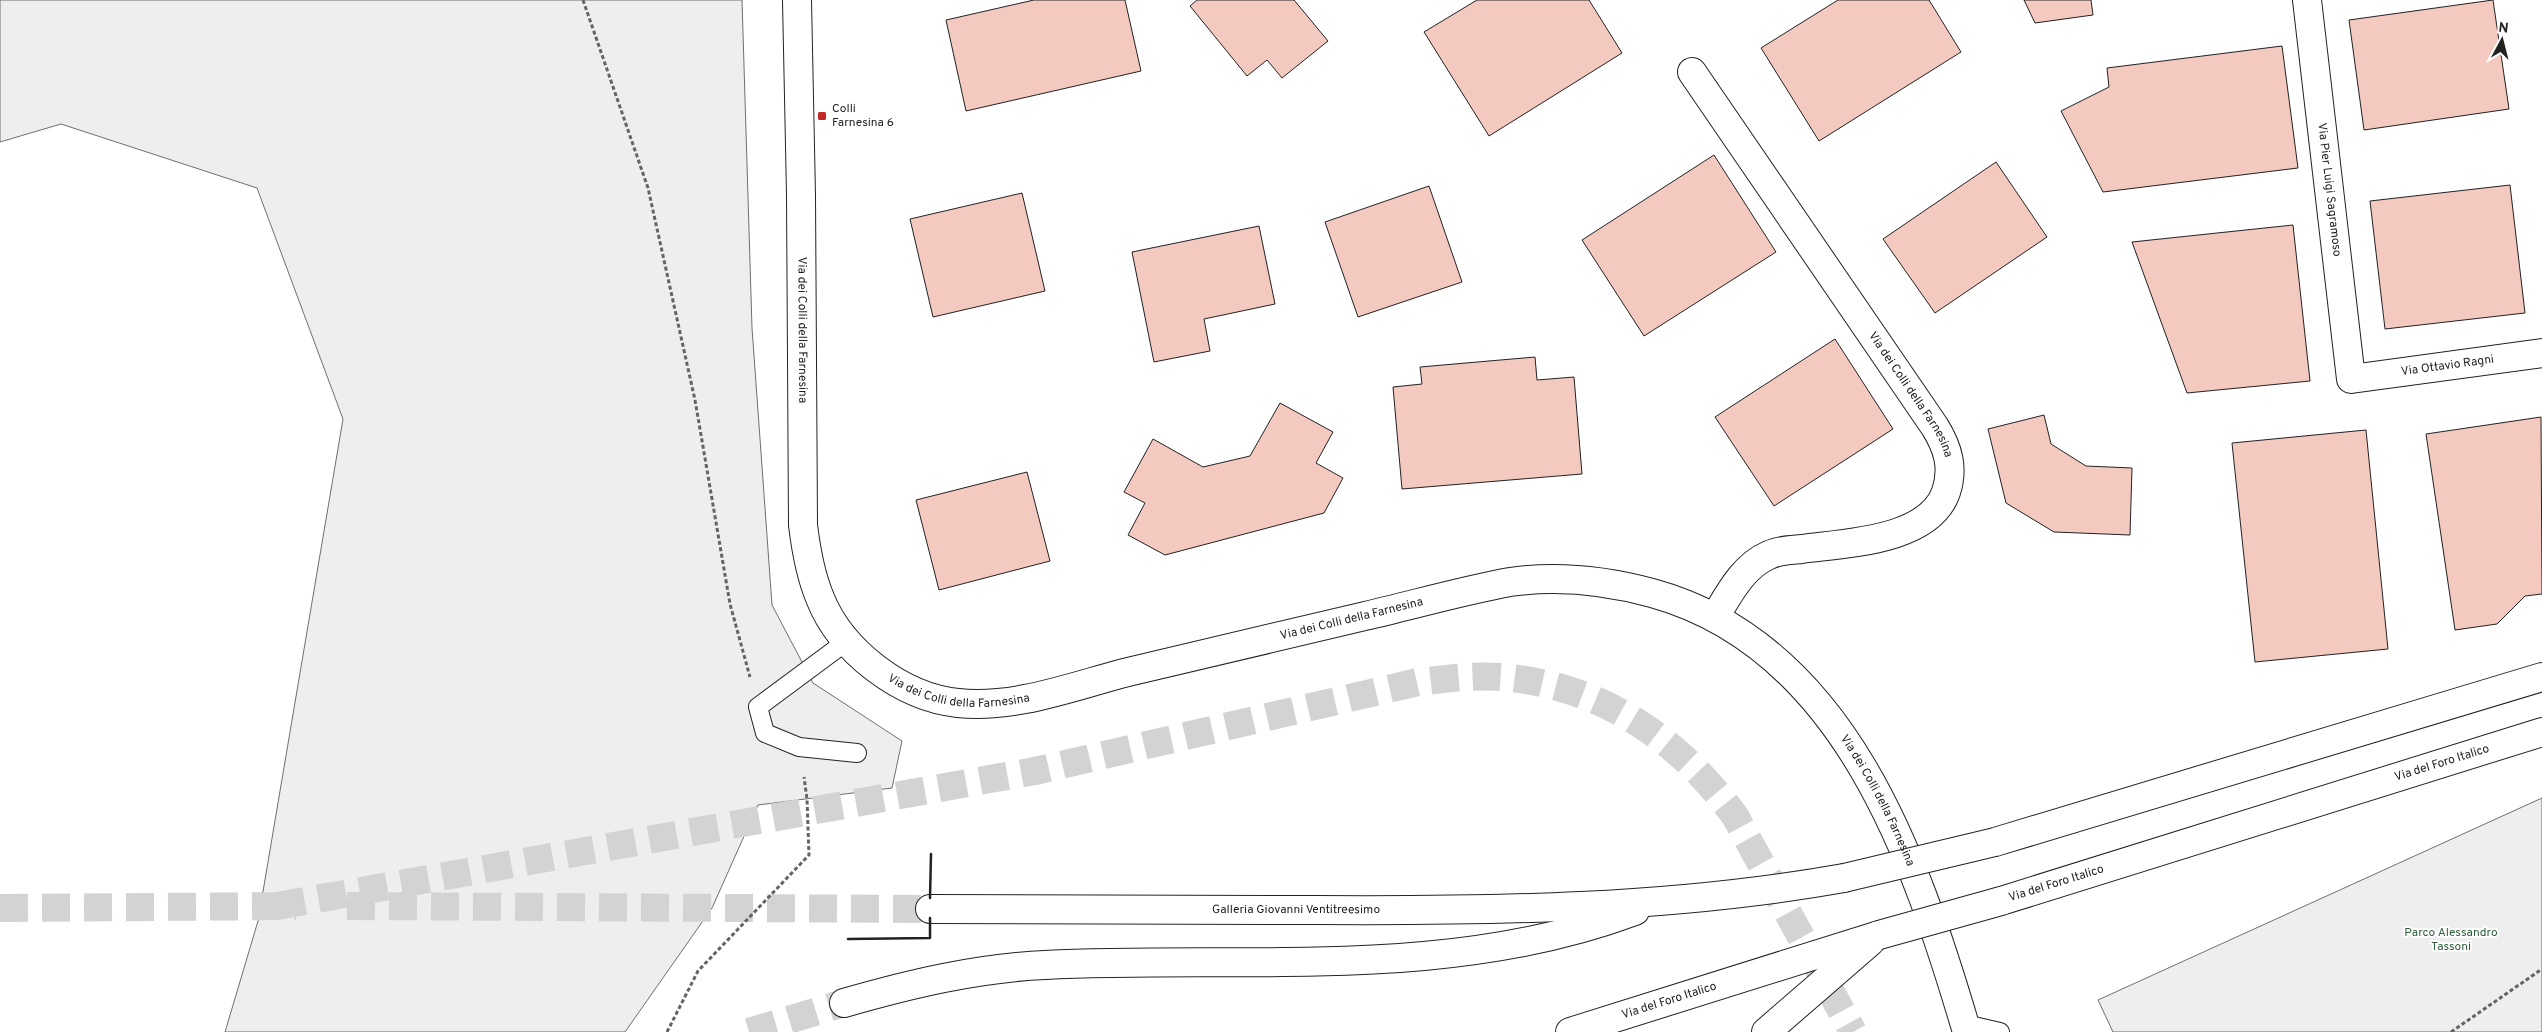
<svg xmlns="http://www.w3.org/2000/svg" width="2542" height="1032" font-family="Overpass,sans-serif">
  <rect width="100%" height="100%" fill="#fff"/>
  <path fill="#eee" stroke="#6f6f6f" d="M0,0H742L752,328L772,605L813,683L902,741L892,788L758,805L712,908L625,1032H225L258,921L343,419L257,188L61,124L0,142Z
    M2542,798V1032H2113L2098,1000Z"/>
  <path fill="#f3c9c0" stroke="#222" d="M1034,0H1125L1141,71L966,111L946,20Z
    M1197,0H1294L1328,41L1282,78L1267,60L1247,76L1190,6Z
    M1477,0H1589L1622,53L1489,136L1424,32Z
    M1838,0H1929L1961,52L1819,141L1761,48Z
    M2024,0H2091L2093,15L2035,23Z
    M2493,0L2509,109L2364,130L2349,20Z
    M2282,46L2298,168L2103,192L2061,111L2109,87L2107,68Z
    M1714,155L1776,252L1644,336L1582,240Z
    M1996,162L2047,237L1935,313L1883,239Z
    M2510,185L2525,313L2385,329L2370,201Z
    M1429,186L1462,282L1358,317L1325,222Z
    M1022,193L1045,291L933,317L910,219Z
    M2293,225L2310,381L2187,393L2132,242Z
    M1259,226L1275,304L1204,319L1210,351L1154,362L1132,252Z
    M1835,339L1893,429L1774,506L1715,417Z
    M1535,357L1537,380L1574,377L1582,474L1402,489L1393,387L1422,384L1420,367Z
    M1280,403L1333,432L1316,463L1343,478L1324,513L1165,555L1128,535L1145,503L1124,492L1153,439L1203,467L1250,456Z
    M2044,415L2051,444L2086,466L2132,468L2130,535L2054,532L2006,503L1988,429Z
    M2541,417L2542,594L2525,596L2497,624L2455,630L2426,434Z
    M2366,430L2388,649L2255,662L2232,443Z
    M1027,472L1050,561L939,590L916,500Z"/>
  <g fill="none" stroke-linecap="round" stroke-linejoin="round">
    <path stroke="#d3d3d3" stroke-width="28" stroke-dasharray="28 14" stroke-linecap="butt" d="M277,906L1035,771L1418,682C1445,679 1473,675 1501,677C1600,685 1677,737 1735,816L1853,1032
      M347,906L930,909
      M0,908L296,906
      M749,1032L844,1003"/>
    <g stroke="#222" stroke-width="20">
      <path id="lane" d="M847,641L758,707L765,733L799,747L857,753
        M1965,1024L2000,1032"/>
    </g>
    <g stroke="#222" stroke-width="30">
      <g id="street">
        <path id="s1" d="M2307,0L2351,379L2542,353"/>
        <path id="s2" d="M1692,72L1935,427C1948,448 1954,468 1946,492C1929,541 1846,543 1802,549C1791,550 1779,550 1769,555C1743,566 1729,594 1715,617"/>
      </g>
    </g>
    <g stroke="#222" stroke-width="30">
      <g id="secondary">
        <path id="s3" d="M797,0L801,195L803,525C806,550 810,574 820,598C841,651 901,697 958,703C1016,709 1073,686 1128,672C1207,654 1286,635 1365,616C1413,605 1461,591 1510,582C1559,575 1604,580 1652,593C1845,646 1916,860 1967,1032"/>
      </g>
    </g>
    <g stroke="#222" stroke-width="30">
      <g id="highway">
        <path d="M1995,842L2542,677"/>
        <path id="s4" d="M2001,901L2542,732"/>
        <path id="s5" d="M930,909C1059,910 1188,910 1316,910C1493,911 1670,909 1844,878"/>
        <path d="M844,1003C910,984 977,968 1045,965C1243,955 1445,982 1635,911"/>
        <path id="s6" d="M1570,1032L1879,935"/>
        <path d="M1766,1032L1870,942"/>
      </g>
    </g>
    <path stroke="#646464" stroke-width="3" stroke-dasharray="4 2.5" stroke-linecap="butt" d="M583,0L648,188L695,400L730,604L750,677
      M667,1032L698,971L809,855L807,799L804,777
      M2451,1032L2542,969"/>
    <use href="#lane" stroke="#fff" stroke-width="18"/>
    <use href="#street" stroke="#fff" stroke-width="28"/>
    <use href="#secondary" stroke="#fff" stroke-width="28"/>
    <use href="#highway" stroke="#fff" stroke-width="28"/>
    <g stroke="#222" stroke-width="30" stroke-linecap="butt">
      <path id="highway-bridge" d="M1844,878L1995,842
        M1879,935L2001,901"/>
    </g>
    <use href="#highway-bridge" stroke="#fff" stroke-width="28"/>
    <path stroke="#222" stroke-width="2.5" d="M930,898L931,854
      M848,939L930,938V918"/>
  </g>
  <rect fill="#c62828" stroke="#fff" stroke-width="2" x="817" y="111" width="10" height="10" rx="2.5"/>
  <g text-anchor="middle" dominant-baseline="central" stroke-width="4" stroke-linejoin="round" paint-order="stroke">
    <g font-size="12" fill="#222" stroke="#fff" text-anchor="start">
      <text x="832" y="109">Colli<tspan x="832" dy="14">Farnesina 6</tspan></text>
    </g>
    <g font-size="12" fill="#222" stroke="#fff">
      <text stroke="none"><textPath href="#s1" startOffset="191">Via Pier Luigi Sagramoso</textPath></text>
      <text stroke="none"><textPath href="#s3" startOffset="330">Via dei Colli della Farnesina</textPath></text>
      <text stroke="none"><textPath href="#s1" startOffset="479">Via Ottavio Ragni</textPath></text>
      <text stroke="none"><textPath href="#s2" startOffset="390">Via dei Colli della Farnesina</textPath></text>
      <text stroke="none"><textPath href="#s3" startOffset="1185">Via dei Colli della Farnesina</textPath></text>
      <text stroke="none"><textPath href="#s3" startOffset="780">Via dei Colli della Farnesina</textPath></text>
      <text stroke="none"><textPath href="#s4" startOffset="462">Via del Foro Italico</textPath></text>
      <text stroke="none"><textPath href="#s3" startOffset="1808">Via dei Colli della Farnesina</textPath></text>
      <text stroke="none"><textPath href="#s4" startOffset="58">Via del Foro Italico</textPath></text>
      <text stroke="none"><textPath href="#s5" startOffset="366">Galleria Giovanni Ventitreesimo</textPath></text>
      <text stroke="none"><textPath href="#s6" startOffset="104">Via del Foro Italico</textPath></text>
    </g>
    <g font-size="12" fill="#2f5e38" stroke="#fff">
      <text x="2451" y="933">Parco Alessandro<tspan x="2451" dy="14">Tassoni</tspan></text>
    </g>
  </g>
  <g transform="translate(2502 40) rotate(7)" stroke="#ffffff" stroke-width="4" paint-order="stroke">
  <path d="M0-4L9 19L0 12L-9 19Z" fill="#222222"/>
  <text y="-8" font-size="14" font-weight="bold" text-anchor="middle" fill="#222222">N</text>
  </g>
</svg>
